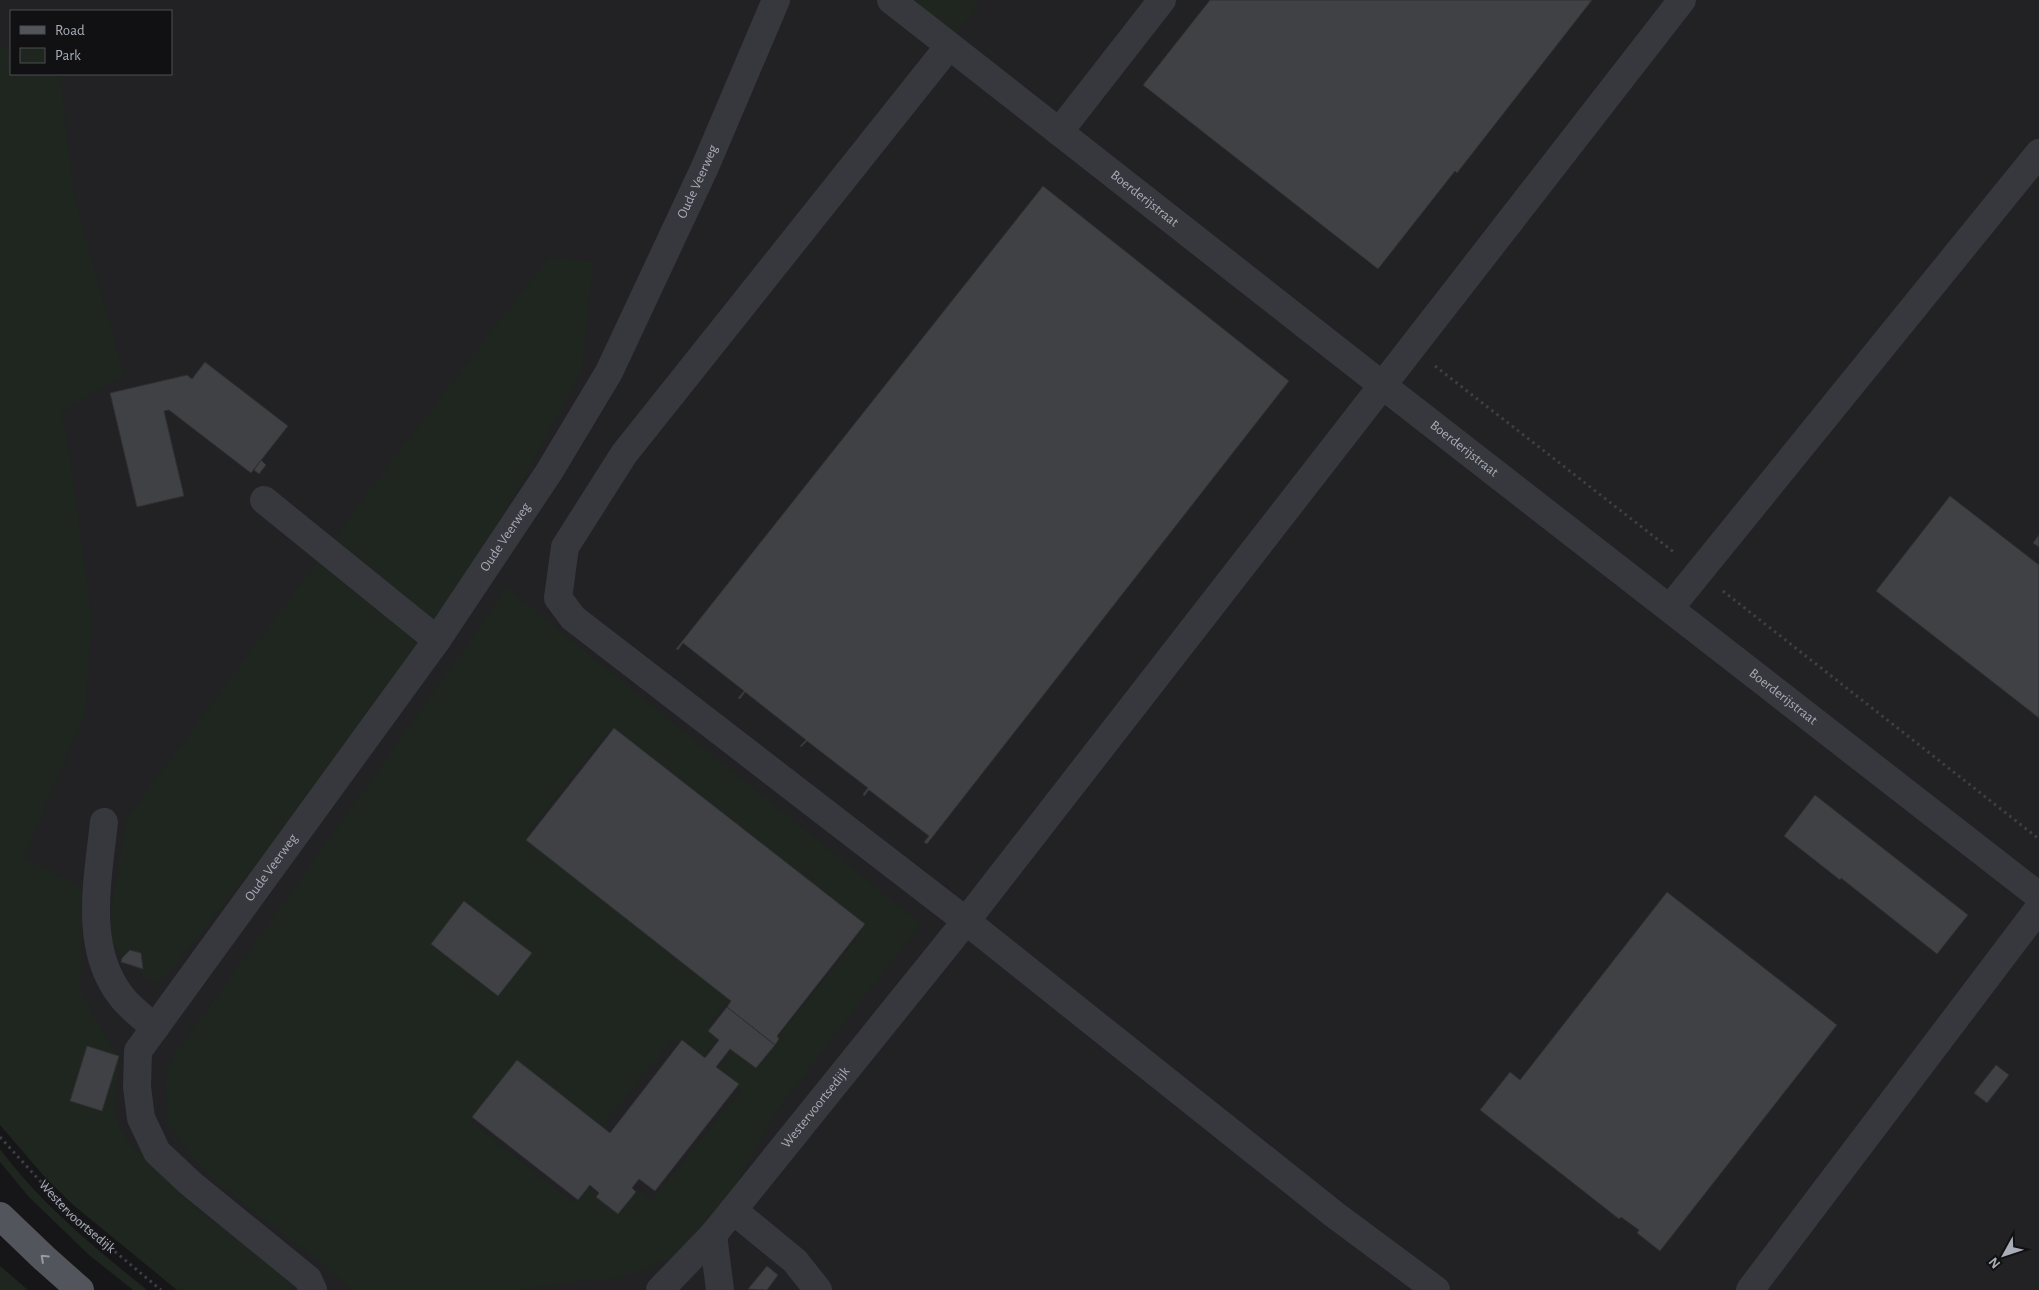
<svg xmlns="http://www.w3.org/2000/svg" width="2039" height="1290" font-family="'Alegreya Sans',sans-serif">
  <rect width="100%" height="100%" fill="#161618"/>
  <path fill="#222225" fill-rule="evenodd" d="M0,0H2039V1290H214L0,1082ZM11,11H171V74H11Z"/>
  <path fill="#1e261f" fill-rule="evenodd" d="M916,0H981L953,39L933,23Z
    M0,48L11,49V74H60L74,196L124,375L60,413L67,437L92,619L85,714L24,857L84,888L80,991L120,1059L114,1106L118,1123L129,1143L207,1217L274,1262L293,1285V1290H177L72,1204L43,1175L0,1125Z
    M549,257L593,262L582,371L515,494L430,639L290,823L180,959L155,984L131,966L110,941L111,909L127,818L396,455Z
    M505,586L921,924L776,1112L734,1188L677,1255L644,1270L614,1279L586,1280L524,1290H352C297,1236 208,1191 169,1125C166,1119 165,1076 167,1069C170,1059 192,1031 199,1021L475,634ZM609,731L861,933L757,1063L735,1045L716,1069L741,1090L652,1200L637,1188L619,1210L587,1185L573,1203L472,1122L516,1068L597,1133L672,1039L700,1061L721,1034L709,1024L732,996L528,832Z
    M0,1149C41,1204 94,1247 147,1290H133L89,1255L29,1197L0,1162Z
    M0,1266L28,1290H0Z"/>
  <path fill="#404145" stroke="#303034" d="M1210,0H1592L1457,173L1455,171L1378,269L1143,85Z
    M1043,186L1289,381L927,844L924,842L929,836L869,790L864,796L863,794L868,788L807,741L801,747L800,746L806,740L745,692L740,699L738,698L744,691L683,643L678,650L676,649Z
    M205,362L288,426L251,473L169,410L164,411L184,496L137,507L110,393L187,375L192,379Z
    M261,460L266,465L259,474L254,470Z
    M1950,496L2039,565V718L1876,591Z
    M2039,535V547L2033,543Z
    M614,728L865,924L777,1036L779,1039L775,1045L727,1007L731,1001L526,840Z
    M1815,795L1968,915L1937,954L1841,878L1840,880L1784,836Z
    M1667,892L1837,1025L1660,1251L1637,1233L1639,1230L1621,1217L1619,1219L1480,1110L1510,1072L1520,1080Z
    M464,901L532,953L498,996L431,944Z
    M130,950L141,953L143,969L121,962L122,958Z
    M727,1007L775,1045L756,1068L730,1049L716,1067L739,1084L655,1191L639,1179L632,1188L636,1192L618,1214L596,1197L599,1193L590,1185L578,1200L472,1117L517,1060L610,1133L682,1040L705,1058L719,1040L708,1031Z
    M87,1046L119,1056L102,1111L70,1101Z
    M1996,1065L2009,1075L1987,1103L1974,1093Z
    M767,1266L778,1275L767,1290L748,1289Z"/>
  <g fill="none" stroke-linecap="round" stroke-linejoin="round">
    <g stroke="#3d3f44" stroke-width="3" stroke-dasharray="2.5 4" stroke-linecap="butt">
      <path d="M1435,366L1675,553"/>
      <path d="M1723,591L2039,839"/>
      <path id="s1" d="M0,1137L71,1215L161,1290"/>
    </g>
    <g stroke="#37383d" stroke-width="28">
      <path id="s2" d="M891,0L1382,385L2039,896"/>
      <path d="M949,46L624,454L565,547L558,598L573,618L966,921L1335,1215L1436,1290"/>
      <path d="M1059,132L1162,0"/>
      <path d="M264,500L437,640"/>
      <path d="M1670,608L2039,153"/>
      <path d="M104,822C98,879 83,947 121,996C130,1008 144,1018 155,1028"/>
      <path d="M734,1211L795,1261L818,1290"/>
      <path d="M713,1235L720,1290"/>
      <path id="s3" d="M313,1290L308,1279L190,1183L157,1152L141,1118L137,1087L138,1051L437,640L549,472L609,372L705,167L776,0"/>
      <path id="s4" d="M660,1290L713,1235L966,921L1682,0"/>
      <path d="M1750,1290L2039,908"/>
    </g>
    <path stroke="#53555c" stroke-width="28" d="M0,1216L44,1258L80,1290"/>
  </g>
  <defs><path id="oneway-chevron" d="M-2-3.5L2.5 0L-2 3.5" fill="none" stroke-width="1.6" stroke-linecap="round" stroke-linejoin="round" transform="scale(1.25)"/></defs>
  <use stroke="#979ba6" href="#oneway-chevron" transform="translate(44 1258) rotate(-137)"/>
  <g text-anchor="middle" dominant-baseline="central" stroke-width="4.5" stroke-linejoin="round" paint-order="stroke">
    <g font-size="14" fill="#a8adb8" stroke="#111113">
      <text stroke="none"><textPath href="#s3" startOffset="1351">Oude Veerweg</textPath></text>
      <text stroke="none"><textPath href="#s2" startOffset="322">Boerderijstraat</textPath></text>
      <text stroke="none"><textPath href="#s2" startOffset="728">Boerderijstraat</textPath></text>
      <text stroke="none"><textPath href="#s3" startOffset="946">Oude Veerweg</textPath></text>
      <text stroke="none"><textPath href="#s2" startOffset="1132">Boerderijstraat</textPath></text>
      <text stroke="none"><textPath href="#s3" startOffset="541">Oude Veerweg</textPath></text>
      <text stroke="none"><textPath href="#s4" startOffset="240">Westervoortsedijk</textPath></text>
      <text stroke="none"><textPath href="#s1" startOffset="111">Westervoortsedijk</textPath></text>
    </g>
  </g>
  <rect x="10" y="10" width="162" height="65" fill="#111113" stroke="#4d4f55"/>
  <rect x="20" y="26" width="25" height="8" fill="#53555c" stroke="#4d4f55"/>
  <text x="55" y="35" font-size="15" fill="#a8adb8">Road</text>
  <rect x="20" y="48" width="25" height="15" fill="#1e261f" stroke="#4d4f55"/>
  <text x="55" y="60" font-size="15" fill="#a8adb8">Park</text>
  <g transform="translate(2004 1255) rotate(230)" stroke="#111113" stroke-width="4" paint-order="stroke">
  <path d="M0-4L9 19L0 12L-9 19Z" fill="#a8adb8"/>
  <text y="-8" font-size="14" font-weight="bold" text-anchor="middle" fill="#a8adb8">N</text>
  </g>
</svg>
